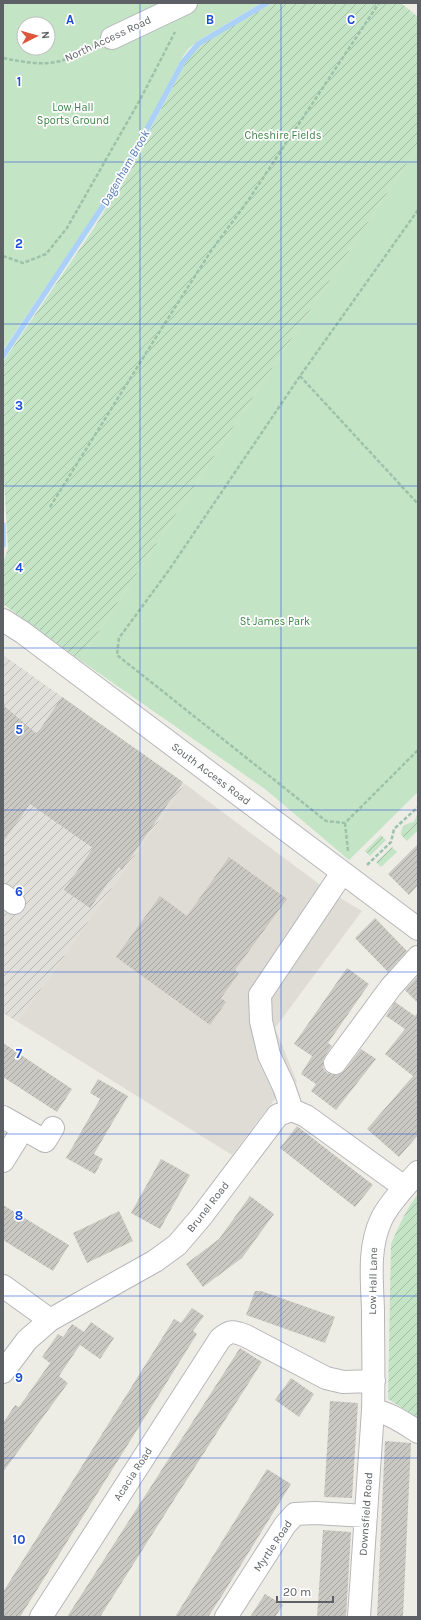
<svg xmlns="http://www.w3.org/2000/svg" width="421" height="1620" font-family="Karla,sans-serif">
  <defs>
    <pattern id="industrial-furrows" width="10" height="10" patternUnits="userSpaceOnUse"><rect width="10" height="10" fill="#e0dfda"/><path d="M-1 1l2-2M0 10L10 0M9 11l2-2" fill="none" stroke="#b9b8b4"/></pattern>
    <pattern id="garden-furrows" width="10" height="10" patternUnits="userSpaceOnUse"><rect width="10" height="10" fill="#c4e4c6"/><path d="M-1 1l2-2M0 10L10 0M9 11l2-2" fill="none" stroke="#a2bca4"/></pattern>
    <pattern id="building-hatch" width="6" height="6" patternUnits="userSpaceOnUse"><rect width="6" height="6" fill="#cac8c2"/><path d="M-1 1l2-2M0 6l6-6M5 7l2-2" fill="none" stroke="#a7a6a1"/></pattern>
  </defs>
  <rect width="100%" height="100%" fill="#eeede5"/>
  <path fill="url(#industrial-furrows)" d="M3,655L185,784L18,1022L3,1013Z"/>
  <path fill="#dedcd4" d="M185,784L330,892L362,911L275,1028L297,1082L284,1087L232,1155L18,1022Z"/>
  <path fill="#c4e4c6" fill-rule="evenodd" d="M3,3H261L199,40L190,47L183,56L144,130L106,198L3,350ZM24,24H48V48H24Z
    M418,146V792L349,860L265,789L80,660Z"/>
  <path fill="url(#garden-furrows)" d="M273,3H401L418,17V146L80,660L3,604V562L8,549L3,462V362L94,228L123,181L186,62L197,48L211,38Z
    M418,812V830L407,841L401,835C401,825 406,824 414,822Z
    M381,835L386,840L370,856L365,851Z
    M392,847L397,852L381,867L376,862Z
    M418,1194V1418L388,1399L391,1244C399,1226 406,1209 418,1194Z"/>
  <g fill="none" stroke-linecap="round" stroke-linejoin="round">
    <path stroke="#abd1f8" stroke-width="5.5" d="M3,356L117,185L183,62L198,44L267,3
      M3,525V545"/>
  </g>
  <path fill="url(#building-hatch)" d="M62,697L183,782L122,870L119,867L90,908L64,890L93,848L30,804L3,842V705L37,734Z
    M418,844V885L409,895L388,874Z
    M229,857L287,899L235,970L239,973L221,998L226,1002L210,1025L116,957L160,896L187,916Z
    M375,918L407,951L388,972L355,938Z
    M347,968L369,984L328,1043L332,1046L325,1056L323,1061V1068L327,1073L333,1075L340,1074L345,1070L361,1049L376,1059L336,1110L311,1091L316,1084L301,1074L312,1056L294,1044Z
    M418,976V1003L405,990Z
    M395,1002L415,1016L418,1012V1135L399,1157L367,1129L413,1076L385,1054L405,1029L386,1016Z
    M3,1043L72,1089L57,1112L3,1077Z
    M98,1079L128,1096L94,1154L103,1159L95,1174L66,1158L100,1099L90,1093Z
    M297,1126L373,1185L355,1207L280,1148Z
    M161,1159L190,1175L160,1229L131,1213Z
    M250,1196L274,1214L242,1258L203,1287L186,1264L219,1239Z
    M3,1205L69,1245L53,1271L3,1240Z
    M119,1211L133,1241L87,1263L73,1233Z
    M255,1291H261L335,1317L325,1343L246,1315Z
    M192,1308L204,1316L193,1331L197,1334L20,1617H3V1592L174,1319L181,1323Z
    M91,1322L114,1338L100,1359L80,1345L59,1376L68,1383L3,1472V1423L15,1405L19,1407L50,1363L42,1357L58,1334L63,1337L72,1324L84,1332Z
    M240,1348L262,1362L172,1503L100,1617H67Z
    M291,1378L314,1394L299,1417L275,1400Z
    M330,1401L358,1403L352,1498L324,1497Z
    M385,1441L411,1443L403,1617H377Z
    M267,1469L291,1484L223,1594L208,1617H175Z
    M323,1530L351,1532L346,1617H317Z
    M265,1594L283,1605L275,1617H250Z"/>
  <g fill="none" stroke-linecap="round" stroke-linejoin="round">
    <g stroke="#b6b7bb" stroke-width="24">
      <path id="minor" d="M112,38L186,3
        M3,620L22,632L418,929
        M3,895L14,903
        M335,1063L391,987L418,957
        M292,1110L284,1087L269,1055L261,1021L260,995L342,873
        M3,1117L45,1141L53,1128
        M3,1161L23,1129
        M3,1286L50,1320
        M3,1372L27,1340L50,1320L155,1261L177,1245L201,1217L278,1115L292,1110L306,1116L404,1187
        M373,1410C390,1413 404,1423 418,1432
        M41,1617L220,1339C230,1330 234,1331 246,1336L326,1378L343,1382L374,1381
        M226,1617L285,1525L295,1514L315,1513L366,1516
        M359,1617L373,1410C374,1377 373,1343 373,1310C372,1280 368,1248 381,1220C387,1206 407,1184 418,1172"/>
    </g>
    <path stroke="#9cc2aa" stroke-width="2.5" stroke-dasharray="4 2" stroke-linecap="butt" d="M3,58C44,66 57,67 94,46
      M418,210L300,376L169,570L119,638L117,655L326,821L345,823L418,750
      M3,256L23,263L46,254L67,228L141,98L175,32
      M300,376L418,504
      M50,507L153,342L211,251L247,202L379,3
      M345,823L348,851
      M367,865L391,842L394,829L418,807"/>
    <use href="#minor" stroke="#fff" stroke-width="22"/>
  </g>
  <path fill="none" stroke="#1d4ed8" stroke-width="1" stroke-opacity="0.55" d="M140,3V1617M281,3V1617M3,162H418M3,324H418M3,486H418M3,648H418M3,810H418M3,972H418M3,1134H418M3,1296H418M3,1458H418"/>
  <g text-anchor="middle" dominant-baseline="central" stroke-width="3.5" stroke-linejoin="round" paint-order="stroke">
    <g font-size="11" fill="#5d6065" stroke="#fff">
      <text transform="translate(108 39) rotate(-25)">North Access Road</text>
      <text transform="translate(211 774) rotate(37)">South Access Road</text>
      <text transform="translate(208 1207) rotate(-52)">Brunel Road</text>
      <text transform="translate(373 1281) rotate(-89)">Low Hall Lane</text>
      <text transform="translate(133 1474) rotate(-57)">Acacia Road</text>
      <text transform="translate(366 1514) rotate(-86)">Downsfield Road</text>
      <text transform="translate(273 1546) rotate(-56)">Myrtle Road</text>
    </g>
    <g font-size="11" fill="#3d8446" stroke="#fff">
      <text x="73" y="107">Low Hall<tspan x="73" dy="13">Sports Ground</tspan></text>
      <text x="283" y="135">Cheshire Fields</text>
      <text x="275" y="621">St James Park</text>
    </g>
    <g font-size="12" font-style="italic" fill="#4c76b2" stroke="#fff">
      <text transform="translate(125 168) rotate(-60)">Dagenham Brook</text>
    </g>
  </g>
  <g font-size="13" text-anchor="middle" font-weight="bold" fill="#1d4ed8" stroke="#fff" stroke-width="3.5" stroke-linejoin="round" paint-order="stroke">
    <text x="70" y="24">A</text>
    <text x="210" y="24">B</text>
    <text x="351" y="24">C</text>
    <text x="19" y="86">1</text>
    <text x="19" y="248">2</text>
    <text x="19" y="410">3</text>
    <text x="19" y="572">4</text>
    <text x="19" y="734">5</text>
    <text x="19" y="896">6</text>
    <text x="19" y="1058">7</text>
    <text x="19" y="1220">8</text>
    <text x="19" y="1382">9</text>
    <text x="19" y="1544">10</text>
  </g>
  <rect width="421" height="1620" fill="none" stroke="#5d6065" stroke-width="8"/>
  <g transform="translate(36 36) rotate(84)"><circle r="19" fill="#ffffff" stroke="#bebfc1"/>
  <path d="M0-3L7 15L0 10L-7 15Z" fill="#dc563e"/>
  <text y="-6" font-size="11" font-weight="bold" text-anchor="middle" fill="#5d6065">N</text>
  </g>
  <path d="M277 1596v6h56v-6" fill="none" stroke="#5d6065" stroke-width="2"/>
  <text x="283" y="1596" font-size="12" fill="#5d6065" stroke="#ffffff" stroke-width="3" paint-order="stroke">20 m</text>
</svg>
